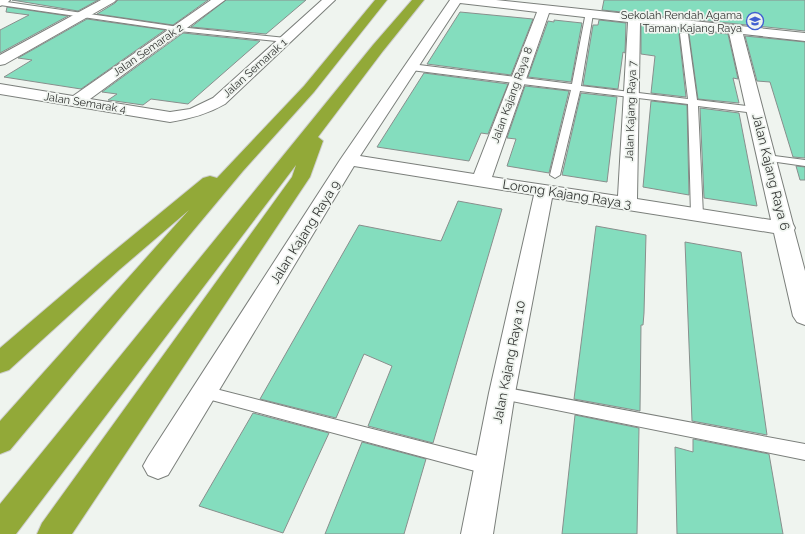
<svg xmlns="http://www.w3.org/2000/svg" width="805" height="534" font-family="Raleway,sans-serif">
  <rect width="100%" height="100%" fill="#eff4ef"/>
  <path fill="#84ddbe" stroke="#898f8d" d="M12,0H98L78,11Z
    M118,0H208L173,25L97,14L115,3Z
    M226,0H306L266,34L191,27Z
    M604,0H805V31L602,10Z
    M7,7L68,16L0,53V30L29,15L6,12Z
    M460,12L533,19L511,75L427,64Z
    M87,19L165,30L81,89L4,77L32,60L18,58Z
    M554,20L582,23L571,82L528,77L548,21L554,22Z
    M599,20L626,23L625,53L623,52L618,89L583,85L593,25H598Z
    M641,25L728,34L738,79L733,78L739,103L698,99L689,34L685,31L679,34L686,97L651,93L655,56L641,54Z
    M183,33L260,41L188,104L151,99L143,105L108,100L117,94L102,92Z
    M745,36L805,42V158L793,157L770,82L757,81Z
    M424,73L508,84L488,134L481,133L469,161L377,147Z
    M525,86L569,91L549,173L507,166L516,139L507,138Z
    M581,93L617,97L607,182L562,175Z
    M651,101L687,105L689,195L643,187Z
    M700,108L739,113L757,206L704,198Z
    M796,166L805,167V180H800Z
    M458,201L502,209L433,443L368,426L392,366L364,354L336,418L260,399L359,225L441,241Z
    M596,226L646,235L644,313L643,325H641L640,411L574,399Z
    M685,242L741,252L767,435L692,421Z
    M253,413L329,433L283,533L199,506Z
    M575,415L639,428L637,534H562Z
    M693,439L769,454L783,534H677L675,447L693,452Z
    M362,442L426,459L404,534H325Z"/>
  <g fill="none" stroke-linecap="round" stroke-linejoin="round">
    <g stroke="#7b7f7b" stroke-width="2">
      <path id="service" d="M0,1L179,27L286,38L290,40L286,42L179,31L0,5Z
        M586,12H589L593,14L581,86L688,99L680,34L684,32L688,34L697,100L755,107L760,110L755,113L698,106L703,215L701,218H693L691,215L688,104L580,91L560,175L555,178L550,175L571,90L411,70L407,67L411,64L572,84Z
        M767,155L805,160V166L763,160L762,158Z
        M204,386L490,459L496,461L499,467L496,473L490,475L204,398L198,397L196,392L198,387Z
        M502,387L805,444V460L502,399L496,398L494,393L496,388Z"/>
    </g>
    <g stroke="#7b7f7b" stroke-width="2">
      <path id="minor" d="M0,0H10L8,2L0,6Z
        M101,0H116L114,2L5,64L0,65V55Z
        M211,0H225L90,99L170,112L190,109L213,98L322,0H335L225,104C208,114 189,119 170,122L0,94V84L73,96Z
        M450,0H496L805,33V41L743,34L793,224L795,228L794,230L805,271V325L797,322L793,316L774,233L552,198L515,393L493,534H461L489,393L534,195L354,166L168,475L158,479L148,475L143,466L148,457L340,160ZM460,3L537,12L474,174L360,156ZM549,13L628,22L618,196L492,177ZM640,23L729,33L771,220L637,199Z"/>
    </g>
    <g stroke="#cecece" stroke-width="2">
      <path id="motorway" d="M375,0H387L314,92L243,171L10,450L0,454V421L189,210L119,270L9,370L0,373V348L103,260L203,178L210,176L217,178L304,86Z
        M412,0H424L383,51L318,137L323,141L310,177L72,534H37L42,523L292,177L296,165L16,534H0V504L373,45Z"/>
    </g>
    <use href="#service" fill="#fff" fill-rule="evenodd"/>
    <use href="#minor" fill="#fff" fill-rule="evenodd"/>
    <use href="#motorway" fill="#92a938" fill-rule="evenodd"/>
  </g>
  <defs>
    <g id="school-ring" transform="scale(0.9)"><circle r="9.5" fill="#eff4ef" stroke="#405fd1" stroke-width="1.5"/><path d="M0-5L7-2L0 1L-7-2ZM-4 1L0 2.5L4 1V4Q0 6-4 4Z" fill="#405fd1"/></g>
  </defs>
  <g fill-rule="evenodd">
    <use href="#school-ring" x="755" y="21"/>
  </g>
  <g text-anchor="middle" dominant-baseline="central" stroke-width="3.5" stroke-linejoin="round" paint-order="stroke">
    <g font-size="11" fill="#323432" stroke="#eff4ef" text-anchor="end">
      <text x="742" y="15">Sekolah Rendah Agama<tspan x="742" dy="13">Taman Kajang Raya</tspan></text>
    </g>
    <g font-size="11" fill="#323432" stroke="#eff4ef">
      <text transform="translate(148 50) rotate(-35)">Jalan Semarak 2</text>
      <text transform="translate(255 68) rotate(-42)">Jalan Semarak 1</text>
      <text transform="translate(512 95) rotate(-70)">Jalan Kajang Raya 8</text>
      <text transform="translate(85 103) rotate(9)">Jalan Semarak 4</text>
      <text transform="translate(631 111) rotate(-88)">Jalan Kajang Raya 7</text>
    </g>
    <g font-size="13" fill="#323432" stroke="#eff4ef">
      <text transform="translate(771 172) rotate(76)">Jalan Kajang Raya 6</text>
      <text transform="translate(567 194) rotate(9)">Lorong Kajang Raya 3</text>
      <text transform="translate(305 232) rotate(-58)">Jalan Kajang Raya 9</text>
      <text transform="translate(509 362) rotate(-79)">Jalan Kajang Raya 10</text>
    </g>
  </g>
</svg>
